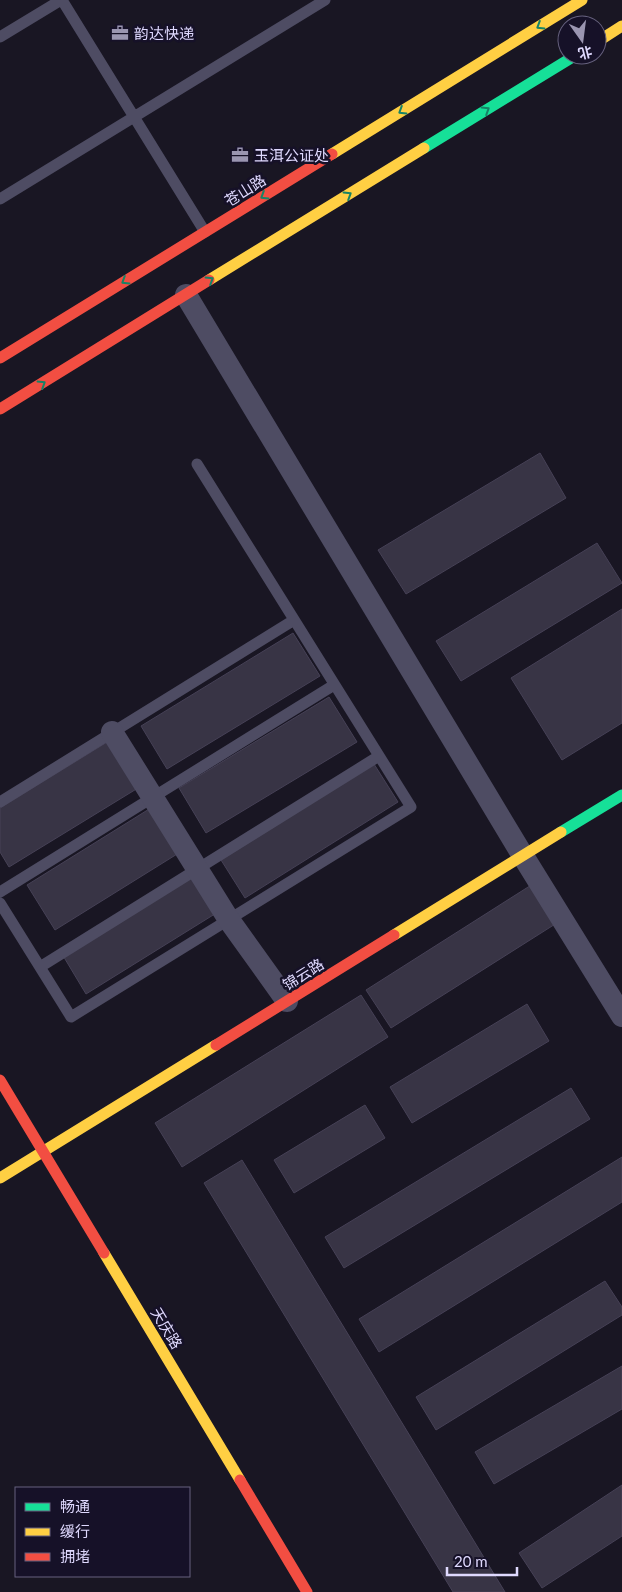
<svg xmlns="http://www.w3.org/2000/svg" width="622" height="1592" font-family="Lato,'Noto Sans SC',sans-serif">
  <rect width="100%" height="100%" fill="#191623"/>
  <path fill="#383445" stroke="#464156" d="M540,453L566,498L406,594L378,550Z
    M597,543L622,583L461,681L436,641Z
    M622,609V723L562,760L511,678Z
    M293,633L320,676L167,769L141,726Z
    M329,697L357,742L206,833L179,788Z
    M109,741L138,788L9,867L0,852V808Z
    M374,764L398,802L245,898L221,860Z
    M154,806L182,851L55,930L27,885Z
    M194,872L218,912L86,994L62,954Z
    M536,882L560,921L391,1028L366,990Z
    M361,995L388,1037L182,1167L155,1123Z
    M527,1004L549,1041L412,1123L390,1087Z
    M571,1088L590,1119L344,1268L325,1237Z
    M365,1105L385,1138L294,1193L274,1160Z
    M622,1157V1202L379,1352L359,1319Z
    M242,1160L505,1592H453L204,1183Z
    M605,1281L622,1307V1315L436,1430L416,1397Z
    M622,1366V1409L494,1484L475,1452Z
    M622,1485V1536L542,1588L519,1553Z"/>
  <g fill="none" stroke-linecap="round" stroke-linejoin="round">
    <path stroke="#4e4c63" stroke-width="11" d="M62,0L205,232
      M0,37L61,0
      M0,199L325,0
      M0,802L294,620
      M0,892L334,685
      M0,903L71,1017L411,807L197,464
      M40,967L379,756"/>
    <path stroke="#4e4c63" stroke-width="22" d="M186,295L523,856L622,1016
      M112,732L229,920L287,1001"/>
    <path stroke="#16e098" stroke-width="11" d="M424,148L576,55
      M561,832L622,795"/>
    <path stroke="#ffcf43" stroke-width="11" d="M597,42L622,26
      M332,154L582,0
      M209,280L424,148
      M394,935L561,832
      M0,1178L216,1045
      M104,1253L240,1480"/>
    <path stroke="#f24e42" stroke-width="11" d="M0,358L332,154
      M0,409L209,280
      M216,1045L394,935
      M0,1080L104,1253
      M240,1480L307,1592"/>
  </g>
  <defs><path id="oneway-chevron" d="M-2-3.5L2.5 0L-2 3.5" fill="none" stroke-width="1.6" stroke-linecap="round" stroke-linejoin="round" transform="scale(1.25)"/></defs>
  <g stroke="#168366">
    <use href="#oneway-chevron" transform="translate(540 26) rotate(148)"/>
    <use href="#oneway-chevron" transform="translate(486 110) rotate(-32)"/>
    <use href="#oneway-chevron" transform="translate(402 111) rotate(148)"/>
    <use href="#oneway-chevron" transform="translate(348 195) rotate(-32)"/>
    <use href="#oneway-chevron" transform="translate(264 196) rotate(148)"/>
    <use href="#oneway-chevron" transform="translate(210 280) rotate(-32)"/>
    <use href="#oneway-chevron" transform="translate(125 281) rotate(148)"/>
    <use href="#oneway-chevron" transform="translate(42 384) rotate(-32)"/>
  </g>
  <defs>
    <g id="office-bare" transform="scale(1.35)"><path d="M-6-3h4V-5.5h4V-3h4V5H-6ZM-1-4.5V-3h2v-1.5ZM-6 0V1H6V0Z" fill="#9a95b1" stroke="#161128" stroke-width="2.5" paint-order="stroke"/></g>
  </defs>
  <g fill-rule="evenodd">
    <use href="#office-bare" x="120" y="33"/>
    <use href="#office-bare" x="240" y="155"/>
  </g>
  <g text-anchor="middle" dominant-baseline="central" stroke-width="5" stroke-linejoin="round" paint-order="stroke">
    <g font-size="15" fill="#dfd9fe" stroke="#161128" text-anchor="start">
      <text x="134" y="33">韵达快递</text>
      <text x="254" y="155">玉洱公证处</text>
    </g>
    <g font-size="15" fill="#dfd9fe" stroke="#161128">
      <text transform="translate(245 190) rotate(-32)">苍山路</text>
      <text transform="translate(303 974) rotate(-32)">锦云路</text>
      <text transform="translate(167 1328) rotate(59)">天庆路</text>
    </g>
  </g>
  <rect x="15" y="1487" width="175" height="90" fill="#161128" stroke="#66617e"/>
  <rect x="25" y="1503" width="25" height="8" fill="#16e098" stroke="#66617e"/>
  <text x="60" y="1512" font-size="15" fill="#dfd9fe">畅通</text>
  <rect x="25" y="1528" width="25" height="8" fill="#ffcf43" stroke="#66617e"/>
  <text x="60" y="1537" font-size="15" fill="#dfd9fe">缓行</text>
  <rect x="25" y="1553" width="25" height="8" fill="#f24e42" stroke="#66617e"/>
  <text x="60" y="1562" font-size="15" fill="#dfd9fe">拥堵</text>
  <g transform="translate(582 40) rotate(166)"><circle r="24" fill="#161128" stroke="#66617e"/>
  <path d="M0-4L9 19L0 12L-9 19Z" fill="#9a95b1"/>
  <text y="-8" font-size="14" font-weight="bold" text-anchor="middle" fill="#dfd9fe">北</text>
  </g>
  <path d="M447 1567v8h70v-8" fill="none" stroke="#dfd9fe" stroke-width="2.5"/>
  <text x="454" y="1567" font-size="15" fill="#dfd9fe" stroke="#161128" stroke-width="4" paint-order="stroke">20 m</text>
</svg>
